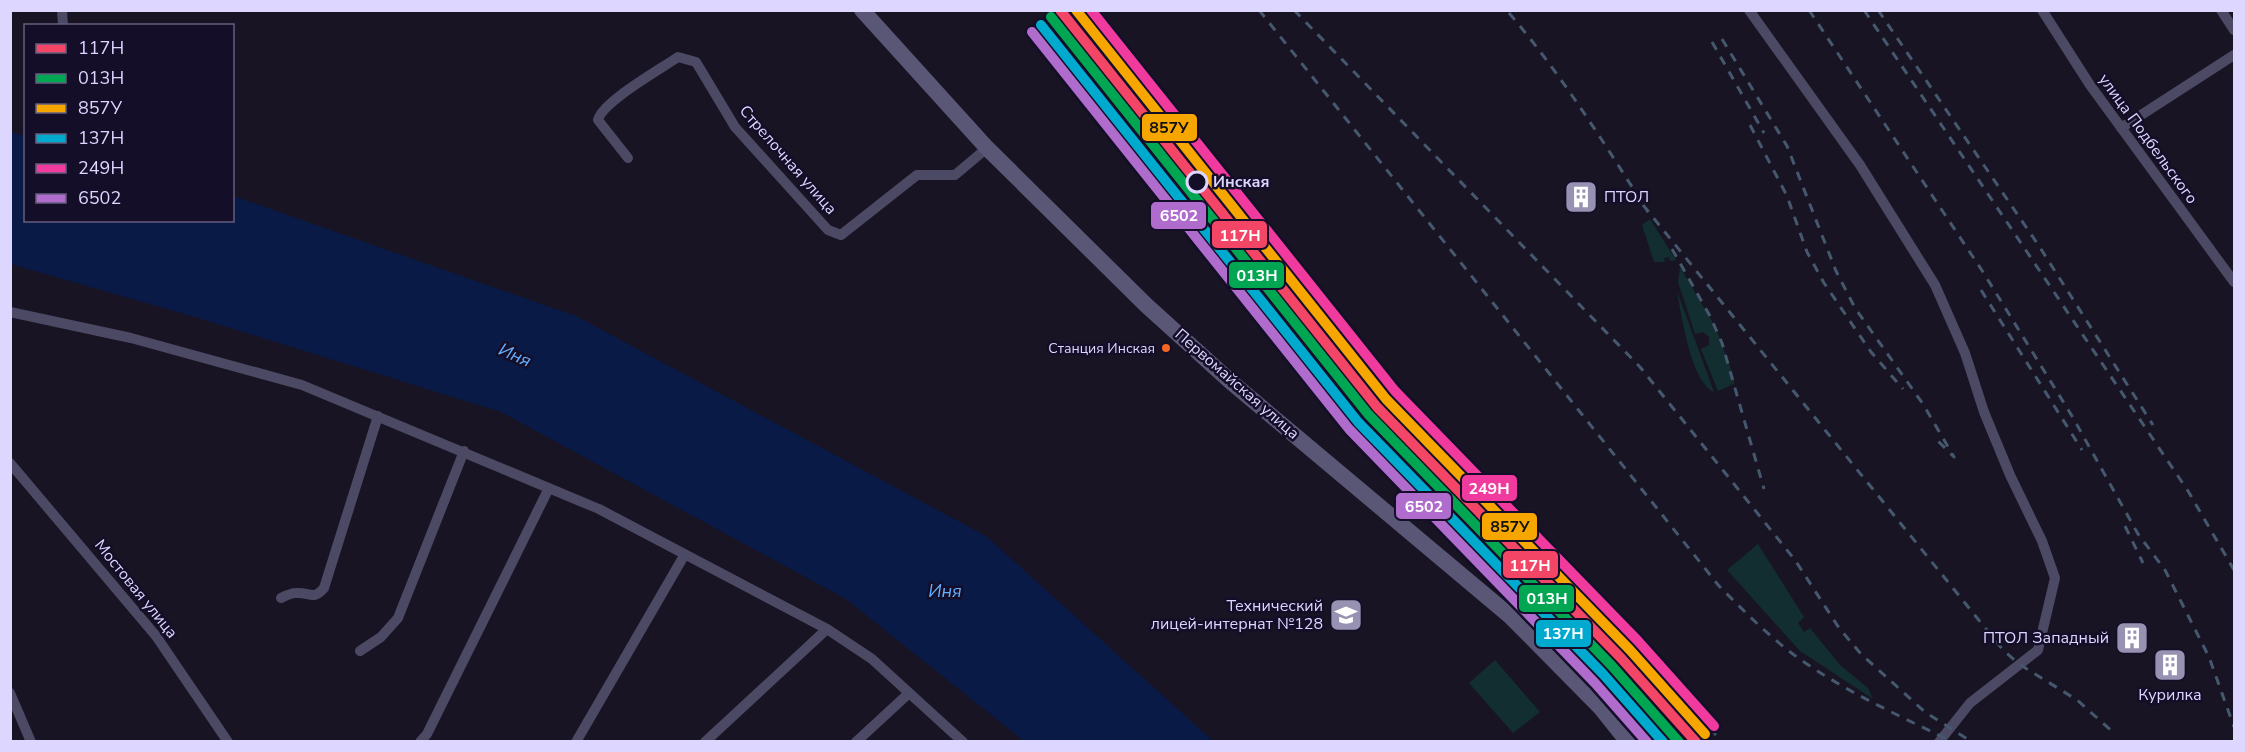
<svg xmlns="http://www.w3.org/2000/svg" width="2245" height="752" font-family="'Nunito Sans',sans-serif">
  <rect width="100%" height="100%" fill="#181423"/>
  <path fill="#122e31" d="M1650,219L1676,260L1670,261L1669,257L1664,258L1665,262H1654L1642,225Z
    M1680,267L1716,328L1734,378V384L1718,391L1701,349L1709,345V337L1703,332L1695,334L1678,282Z
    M1677,291L1714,392C1691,382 1681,314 1677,291Z
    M1758,544L1804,617L1798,623L1804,632L1810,628L1840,665L1868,688L1873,699L1800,651L1727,570Z
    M1495,660L1540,712L1513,733L1469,683Z"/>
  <path fill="#091a46" d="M10,132L25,136L26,220H232L233,196L576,316L986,536L1213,741H1024L846,599L501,412L198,318L11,264Z"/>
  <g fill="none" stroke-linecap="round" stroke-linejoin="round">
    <path stroke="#4c4964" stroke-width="10" d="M62,10L63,26
      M1749,10L1860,165L1935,285L1965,353L1984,412L2010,475L2042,541L2055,578L2038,650L1970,703L1939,742
      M2042,10L2090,85L2234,282
      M2221,10L2234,30
      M2121,128L2234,55
      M628,158L598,120C602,102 661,69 678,57L696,62L735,127L828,230L841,235L917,175H955L987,148
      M10,312L131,338L302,385L599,509L827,629L872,659L963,742
      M10,463L156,636L228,742
      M281,598C285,596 291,593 296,593C310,592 313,601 324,588L378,416
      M360,651L381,637L398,618L464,451
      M10,693L31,742
      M420,742L427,734L549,488
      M576,742L685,554
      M705,742L827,629
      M856,742L908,694"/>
    <path stroke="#595676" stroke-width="16" d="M862,10L987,148L1146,305L1230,381L1510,616L1600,707L1628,742"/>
    <path stroke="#45586e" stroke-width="3" stroke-dasharray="9 8" stroke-linecap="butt" d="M1087,10L1312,298L1382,380L1609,610L1722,742
      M1259,10L1719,586C1748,615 1778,646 1813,668C1857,697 1906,719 1953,742
      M1294,10L1640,367L1795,560L1839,628L1861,654L1925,712L1972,742
      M1809,10L1983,272L2072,416L2138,534L2165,570L2209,657L2234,727
      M1864,10L2188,491L2234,570
      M1878,10L2039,246L2153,425
      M1509,13C1562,75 1604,143 1648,212
      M1722,39L1787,146L1836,271L1855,308L1923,404L1954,457L1933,436
      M1712,42L1764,133
      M1750,125L1787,196L1807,252L1824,283L1871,352L1903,389
      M1643,205L2003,650L2019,664L2077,700L2113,732
      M1672,249L1710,316L1722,343L1764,489
      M1981,290L2082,450
      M2125,526L2143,563"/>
    <g stroke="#140e29" stroke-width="15">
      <path id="rail-1" d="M1060,10L1377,407L1621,658L1696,742"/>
    </g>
    <g stroke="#140e29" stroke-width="15">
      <path id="rail-2" d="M1051,17L1368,414L1612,666L1679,742"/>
    </g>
    <g stroke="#140e29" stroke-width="15">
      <path id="rail-3" d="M1076,10L1386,399L1630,650L1705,734"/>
    </g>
    <g stroke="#140e29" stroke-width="15">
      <path id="rail-4" d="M1041,25L1358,422L1603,674L1663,742"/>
    </g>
    <g stroke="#140e29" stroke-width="15">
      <path id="rail-5" d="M1091,10L1395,391L1638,641L1714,726"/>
    </g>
    <g stroke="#140e29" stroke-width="15">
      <path id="rail-6" d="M1032,32L1349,429L1595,683L1647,742"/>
    </g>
    <use href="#rail-1" stroke="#f34667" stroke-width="10"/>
    <use href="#rail-2" stroke="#00a651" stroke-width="10"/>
    <use href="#rail-3" stroke="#f7a600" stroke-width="10"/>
    <use href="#rail-4" stroke="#00a9ce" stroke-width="10"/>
    <use href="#rail-5" stroke="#f13a9d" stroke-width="10"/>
    <use href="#rail-6" stroke="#b06ccc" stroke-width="10"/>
  </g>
  <defs>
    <g id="building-square" transform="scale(1.725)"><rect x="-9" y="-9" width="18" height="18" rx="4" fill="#9892b2" stroke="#140e29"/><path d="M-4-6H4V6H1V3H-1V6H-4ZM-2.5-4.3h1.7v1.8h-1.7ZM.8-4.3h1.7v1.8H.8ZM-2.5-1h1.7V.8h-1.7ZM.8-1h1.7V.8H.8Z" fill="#fff"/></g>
    <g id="school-square" transform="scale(1.725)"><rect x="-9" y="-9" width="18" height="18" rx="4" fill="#9892b2" stroke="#140e29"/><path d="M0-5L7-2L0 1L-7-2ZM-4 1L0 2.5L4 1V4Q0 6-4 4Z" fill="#fff"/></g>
  </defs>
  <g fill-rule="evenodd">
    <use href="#building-square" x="1581" y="197"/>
    <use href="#school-square" x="1346" y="615"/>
    <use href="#building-square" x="2132" y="638"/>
    <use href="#building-square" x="2170" y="665"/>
  </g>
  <circle fill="#140e29" stroke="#ddd6ff" stroke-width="3" cx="1197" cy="182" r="10"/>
  <circle fill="#f26522" stroke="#140e29" stroke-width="2" cx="1166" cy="348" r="5"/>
  <g text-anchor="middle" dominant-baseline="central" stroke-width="5" stroke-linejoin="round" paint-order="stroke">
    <g font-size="14" fill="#ddd6ff" stroke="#140e29" text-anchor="end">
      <text x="1155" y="348">Станция Инская</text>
    </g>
    <g font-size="16" fill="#ddd6ff" stroke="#140e29">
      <text transform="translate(2148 139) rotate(54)">улица Подбельского</text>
      <text transform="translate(788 160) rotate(49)">Стрелочная улица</text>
      <text transform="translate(1237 384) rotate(41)">Первомайская улица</text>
      <text transform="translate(136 589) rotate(51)">Мостовая улица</text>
    </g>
    <g font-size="16" font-weight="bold" fill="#ddd6ff" stroke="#140e29" text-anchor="start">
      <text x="1213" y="182">Инская</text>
    </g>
    <g font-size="16" fill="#ddd6ff" stroke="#140e29" text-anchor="end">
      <text x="1604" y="197" text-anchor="start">ПТОЛ</text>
      <text x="1323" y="606">Технический<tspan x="1323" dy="18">лицей-интернат №128</tspan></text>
      <text x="2109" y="638">ПТОЛ Западный</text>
      <text x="2170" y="695" text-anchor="middle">Курилка</text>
    </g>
    <g font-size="18" font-style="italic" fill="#64aeff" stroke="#140e29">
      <text transform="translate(515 355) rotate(24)">Иня</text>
      <text x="945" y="591">Иня</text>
    </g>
  </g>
  <g stroke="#140e29" stroke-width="2">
    <rect x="1141" y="113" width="57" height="29" rx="6" fill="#f7a600"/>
    <rect x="1150" y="201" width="57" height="29" rx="6" fill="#b06ccc"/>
    <rect x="1211" y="220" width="57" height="29" rx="6" fill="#f34667"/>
    <rect x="1228" y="261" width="57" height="28" rx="6" fill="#00a651"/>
    <rect x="1461" y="474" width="57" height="28" rx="6" fill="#f13a9d"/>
    <rect x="1395" y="492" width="57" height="28" rx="6" fill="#b06ccc"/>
    <rect x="1481" y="512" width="57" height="29" rx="6" fill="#f7a600"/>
    <rect x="1502" y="550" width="57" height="29" rx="6" fill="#f34667"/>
    <rect x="1518" y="584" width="57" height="29" rx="6" fill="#00a651"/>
    <rect x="1535" y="619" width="57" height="29" rx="6" fill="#00a9ce"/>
  </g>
  <g font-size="16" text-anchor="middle" font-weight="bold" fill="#fff">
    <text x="1179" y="221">6502</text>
    <text x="1240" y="241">117Н</text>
    <text x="1257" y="281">013Н</text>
    <text x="1489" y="494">249Н</text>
    <text x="1424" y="512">6502</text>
    <text x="1530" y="571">117Н</text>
    <text x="1547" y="604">013Н</text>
    <text x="1563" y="639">137Н</text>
  </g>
  <g font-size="16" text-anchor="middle" font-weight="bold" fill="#111">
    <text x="1169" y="133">857У</text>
    <text x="1510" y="532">857У</text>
  </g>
  <rect width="2245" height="752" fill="none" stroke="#ddd6ff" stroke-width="24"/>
  <rect x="24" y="24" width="210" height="198" fill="#140e29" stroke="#645e7f" stroke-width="1.5"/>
  <rect x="36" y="44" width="30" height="9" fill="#f34667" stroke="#645e7f" stroke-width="1.5"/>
  <text x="78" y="54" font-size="18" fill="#ddd6ff">117Н</text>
  <rect x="36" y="74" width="30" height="9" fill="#00a651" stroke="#645e7f" stroke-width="1.5"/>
  <text x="78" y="84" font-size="18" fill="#ddd6ff">013Н</text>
  <rect x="36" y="104" width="30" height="9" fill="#f7a600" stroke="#645e7f" stroke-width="1.5"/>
  <text x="78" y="114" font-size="18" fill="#ddd6ff">857У</text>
  <rect x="36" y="134" width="30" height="9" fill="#00a9ce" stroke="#645e7f" stroke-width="1.5"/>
  <text x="78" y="144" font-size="18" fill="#ddd6ff">137Н</text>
  <rect x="36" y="164" width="30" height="9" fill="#f13a9d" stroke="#645e7f" stroke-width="1.5"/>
  <text x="78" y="174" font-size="18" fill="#ddd6ff">249Н</text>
  <rect x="36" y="194" width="30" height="9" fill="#b06ccc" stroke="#645e7f" stroke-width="1.5"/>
  <text x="78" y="204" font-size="18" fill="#ddd6ff">6502</text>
</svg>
